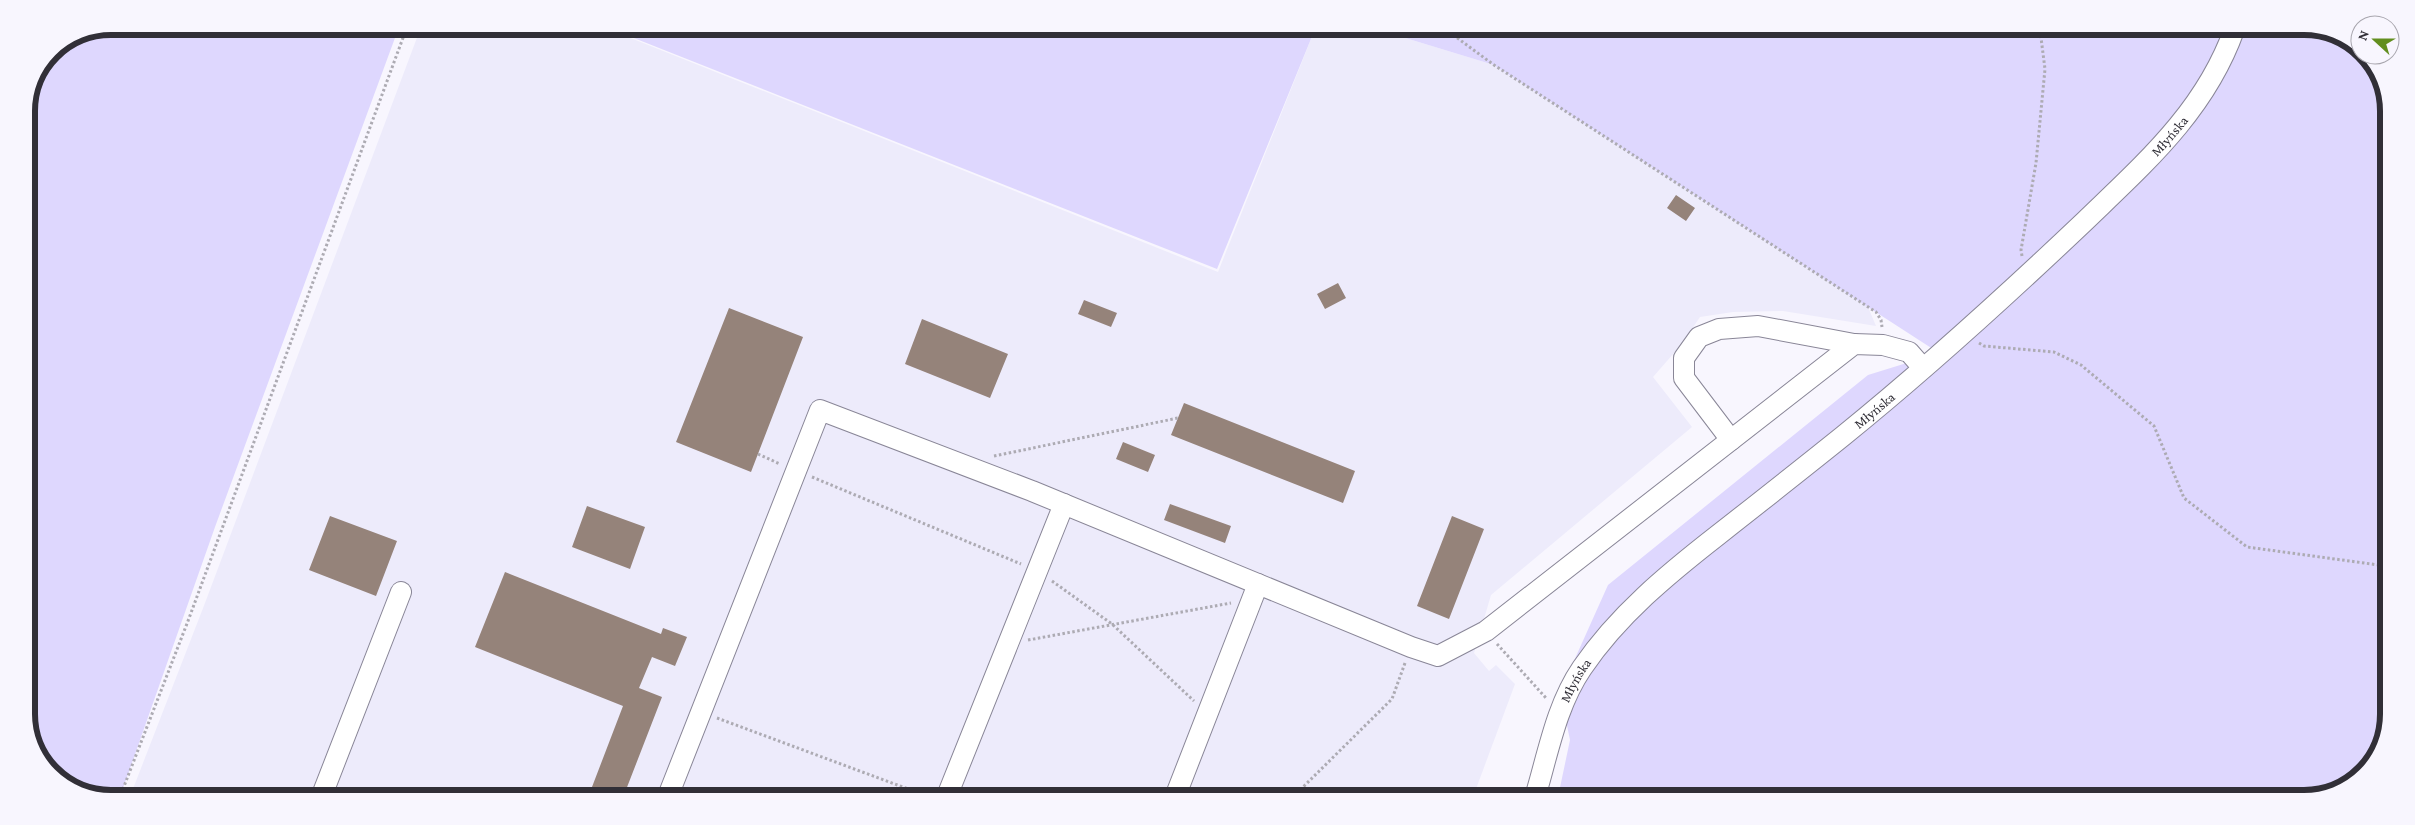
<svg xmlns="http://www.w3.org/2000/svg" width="2415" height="825" font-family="'Crimson Pro',serif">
  <rect width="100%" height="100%" fill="#f8f6fe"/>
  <path fill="#edebfb" d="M421,27H603L1218,272L1315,29H1376L1494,65L1868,307L1876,326L1783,311L1733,312L1700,317L1681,345L1653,377L1692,427L1491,595L1474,653L1489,671L1496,665L1515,684L1473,797L131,794L205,603Z"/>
  <path fill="#ded7fe" d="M111,26L399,27L215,527L121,794H84L44,766L26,720V105L51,51L79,33Z
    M606,27L1315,29L1217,269Z
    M1376,29L2331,31L2360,51V55H2366L2371,59L2389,105L2384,741L2356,782L2305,799L1558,797L1570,740L1560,692L1608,585L1868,375L1939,353L1494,65Z"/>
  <path fill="#95837a" d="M1676,195L1695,208L1686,221L1667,208Z
    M1338,283L1346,298L1325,309L1317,294Z
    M1084,300L1117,313L1111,327L1078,314Z
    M729,308L803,337L751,472L676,442Z
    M922,319L1008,354L990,398L905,364Z
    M1184,403L1355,471L1343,503L1171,435Z
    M1123,442L1155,455L1148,472L1116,459Z
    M1170,504L1231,526L1225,543L1164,520Z
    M587,506L645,527L630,569L572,547Z
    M330,516L397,541L376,596L309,570Z
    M1452,516L1484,529L1449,619L1417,606Z
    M505,572L661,634L663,628L687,637L675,666L652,657L639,688L662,697L624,795H613L592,787L623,706L475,647Z"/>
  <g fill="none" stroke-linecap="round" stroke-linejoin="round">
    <g stroke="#898697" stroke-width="22">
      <g id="minor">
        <path d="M1731,440L1684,378V358L1699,337L1719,329L1758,326L1854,344"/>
        <path d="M322,795L401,592"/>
        <path d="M668,796L820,410L1032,491L1411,647L1438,656L1486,631L1854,344L1883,345L1909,352L1923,368"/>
        <path d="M947,796L1064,504"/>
        <path d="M1175,797L1258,584"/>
        <path id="s1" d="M1535,797C1548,754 1556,706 1582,668C1618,615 1668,574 1718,535C1760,502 1802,469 1843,436C1927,368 2007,295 2085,221C2145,163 2205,111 2234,30"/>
      </g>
    </g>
    <path stroke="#adabb3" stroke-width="3" stroke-dasharray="2.5 2.5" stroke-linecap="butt" d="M1445,29L1494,65L1876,312L1881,320L1882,327
      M2022,256L2021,250L2036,163L2045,69L2040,30
      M1979,343L1984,346L2054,352L2081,365L2154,426L2184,498L2247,547L2386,566
      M758,454L780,464
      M994,456L1178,418
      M812,477L1021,564
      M1052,581L1112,624L1194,701
      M1028,640L1231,603
      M1497,644L1546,698
      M717,718L927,796
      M121,794L188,621L407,27
      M1293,797L1392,699L1405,663"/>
    <use href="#minor" stroke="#fff" stroke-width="20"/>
  </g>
  <g text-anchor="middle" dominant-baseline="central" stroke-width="4" stroke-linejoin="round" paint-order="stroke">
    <g font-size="14" fill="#312f37" stroke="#f8f6fe">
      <text stroke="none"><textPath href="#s1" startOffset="932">Młyńska</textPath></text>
      <text stroke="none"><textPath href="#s1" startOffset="529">Młyńska</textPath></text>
      <text stroke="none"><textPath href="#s1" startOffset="124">Młyńska</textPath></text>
    </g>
  </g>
  <path d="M0 0H2415V825H0ZM111 35H2304A76 76 0 0 1 2380 111V714A76 76 0 0 1 2304 790H111A76 76 0 0 1 35 714V111A76 76 0 0 1 111 35Z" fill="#f8f6fe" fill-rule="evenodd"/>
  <path fill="none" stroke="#312f37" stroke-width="6" d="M111 35H2304A76 76 0 0 1 2380 111V714A76 76 0 0 1 2304 790H111A76 76 0 0 1 35 714V111A76 76 0 0 1 111 35Z"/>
  <g transform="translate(2375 40) rotate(291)"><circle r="24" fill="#f8f6fe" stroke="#a8a6ae"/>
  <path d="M0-4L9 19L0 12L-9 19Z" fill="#628e1f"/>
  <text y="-8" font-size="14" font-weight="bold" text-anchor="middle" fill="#312f37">N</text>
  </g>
</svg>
